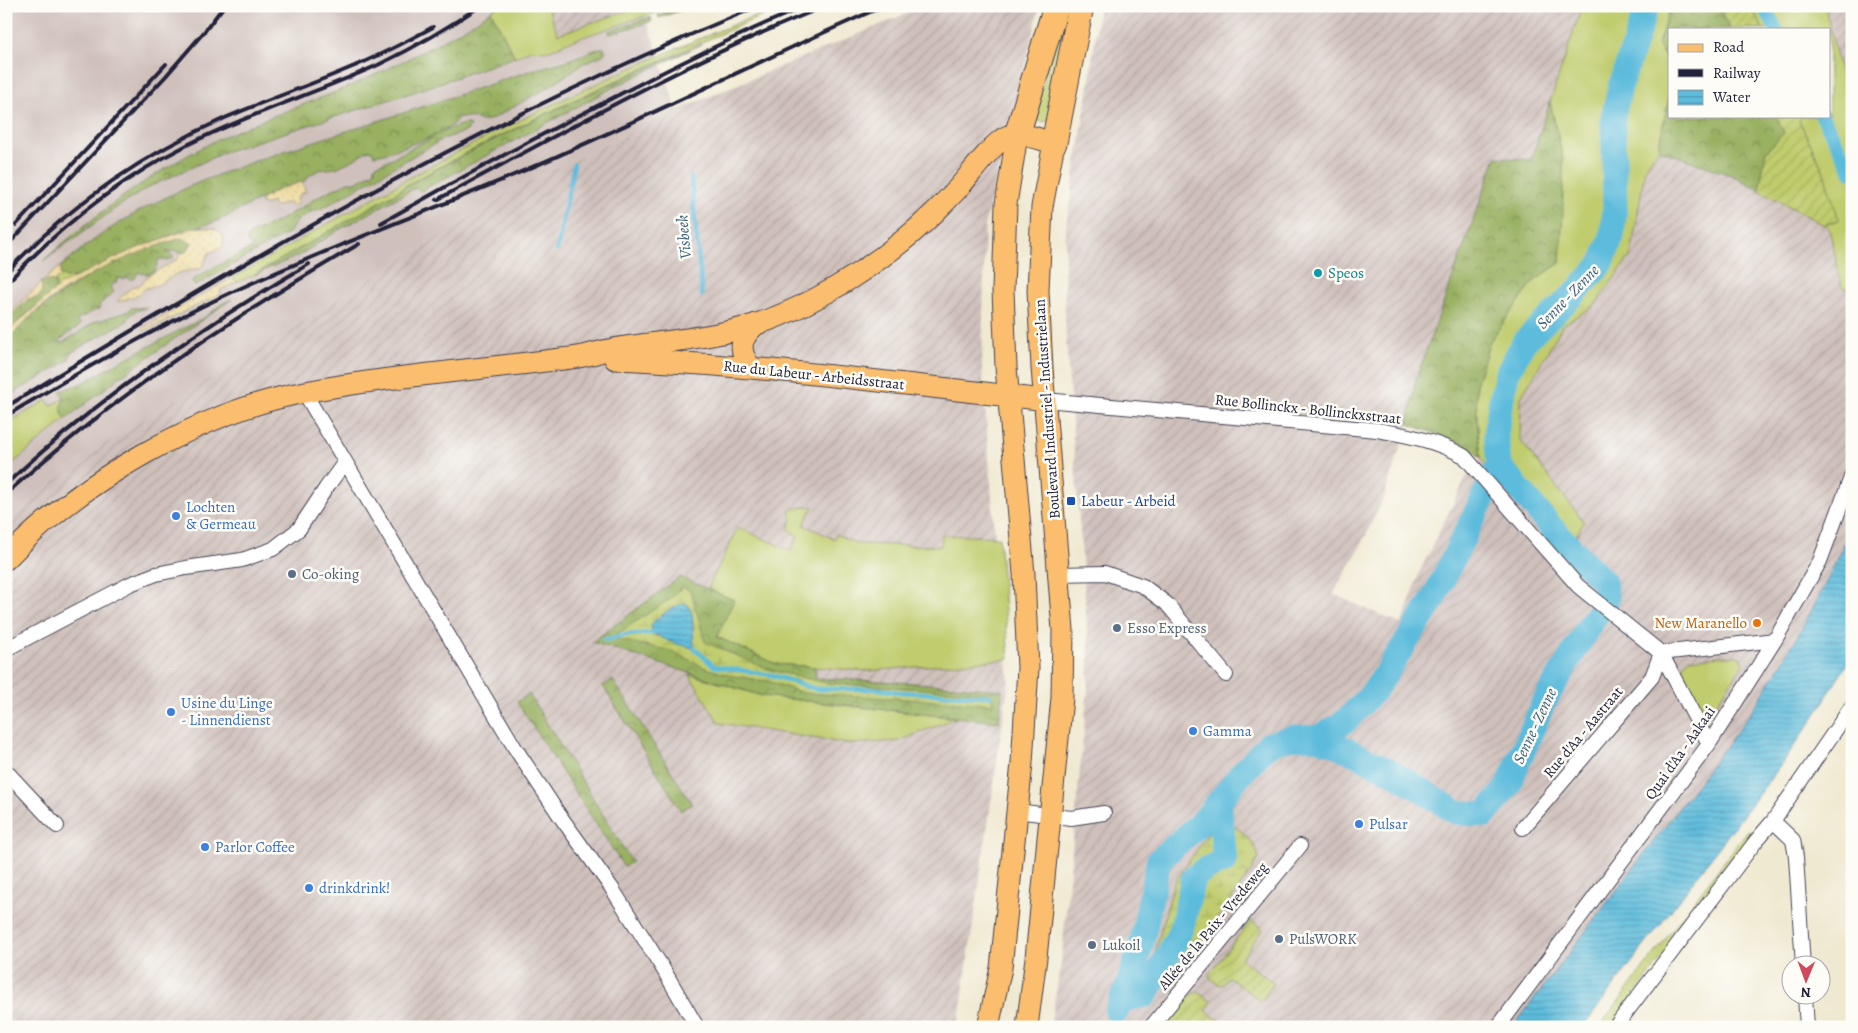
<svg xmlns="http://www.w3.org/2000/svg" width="1858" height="1033" font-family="Alegreya,serif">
  <defs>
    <pattern id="industrial-furrows" width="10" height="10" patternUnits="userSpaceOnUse" patternTransform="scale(1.25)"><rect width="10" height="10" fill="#cfc0bb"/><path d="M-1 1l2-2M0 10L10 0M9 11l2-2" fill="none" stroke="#b1a5a2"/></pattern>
    <pattern id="forest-crowns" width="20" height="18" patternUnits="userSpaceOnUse" patternTransform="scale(1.25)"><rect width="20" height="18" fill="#98b060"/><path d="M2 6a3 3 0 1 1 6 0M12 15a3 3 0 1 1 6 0" fill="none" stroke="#7c8f50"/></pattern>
    <pattern id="wetland-marsh" width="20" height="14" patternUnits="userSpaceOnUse" patternTransform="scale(1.25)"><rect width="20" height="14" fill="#c0cc6d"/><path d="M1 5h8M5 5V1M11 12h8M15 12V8" fill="none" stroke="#a5af5f"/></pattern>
    <pattern id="sand-dots" width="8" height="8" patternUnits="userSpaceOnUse" patternTransform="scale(1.25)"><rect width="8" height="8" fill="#eeda9e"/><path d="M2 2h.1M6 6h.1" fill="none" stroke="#ccbb89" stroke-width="1.8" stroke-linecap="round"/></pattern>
    <pattern id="garden-furrows" width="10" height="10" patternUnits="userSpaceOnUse" patternTransform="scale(1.25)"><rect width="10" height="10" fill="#c0cc6d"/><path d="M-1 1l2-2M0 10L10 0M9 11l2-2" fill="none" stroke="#a5af5f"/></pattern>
    <pattern id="water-rules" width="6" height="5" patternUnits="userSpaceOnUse" patternTransform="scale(1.25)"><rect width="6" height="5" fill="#5dbcdc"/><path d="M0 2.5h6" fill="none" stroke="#4c98b4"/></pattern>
  </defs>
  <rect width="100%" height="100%" fill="#fdfcf7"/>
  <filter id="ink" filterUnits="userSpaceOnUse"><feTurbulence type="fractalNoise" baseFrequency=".02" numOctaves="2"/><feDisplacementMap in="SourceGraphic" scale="10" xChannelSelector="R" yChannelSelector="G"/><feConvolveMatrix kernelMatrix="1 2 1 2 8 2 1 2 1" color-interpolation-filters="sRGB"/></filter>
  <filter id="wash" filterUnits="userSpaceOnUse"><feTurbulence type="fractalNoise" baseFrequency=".0096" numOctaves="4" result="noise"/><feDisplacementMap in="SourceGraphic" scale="20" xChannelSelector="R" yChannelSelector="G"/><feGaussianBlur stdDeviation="1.12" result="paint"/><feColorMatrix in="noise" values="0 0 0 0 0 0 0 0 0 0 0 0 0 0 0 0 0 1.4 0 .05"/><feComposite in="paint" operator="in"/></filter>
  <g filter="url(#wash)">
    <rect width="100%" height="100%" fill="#f0e9d1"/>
    <path fill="url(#industrial-furrows)" d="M547,6H641L558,34Z
      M925,6H1040L985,222L982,367L1000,602L1009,680L958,1027H6V522L87,454L521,185L677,110Z
      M1099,6H1582L1531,160L1496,157L1416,379L1408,424L1384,497L1358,551L1333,594L1401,624L1405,616L1419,573L1442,526L1466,478L1481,458L1524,513L1564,555L1584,522L1520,440L1521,398L1563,325L1594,306L1631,255L1645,169L1658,149L1736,177L1829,227L1842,286L1852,291V526L1817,600L1770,683L1750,714L1513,1027H1050L1061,963L1088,688L1089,654L1066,340L1064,285L1066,226L1089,85Z
      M1825,6H1852V91L1844,88Z"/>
    <path fill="#cfc0bb" d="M6,6H547L558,34L644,12L677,110L521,185L87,454L6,522Z"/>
    <path fill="#c0cc6d" stroke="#717754" d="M498,6H547L558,34L641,6H675L562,44V46L546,51L531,50L515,57L491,11Z
      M779,6H785C657,61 528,118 406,185L397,192L254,275L238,282L232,278C311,234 390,187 471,145C571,93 674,48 779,6Z
      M1064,6H1076L1048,121L1042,122L1034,118Z
      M1582,6H1671L1658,44L1669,64V97L1658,149L1645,169L1631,255L1594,306L1563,325L1521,398L1520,440L1584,522L1565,555L1524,513L1481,458L1477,418L1476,385L1490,341L1534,281L1560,263L1563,159L1550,102Z
      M1751,6H1825L1844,88L1852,102V291L1842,287L1829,228L1824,225L1838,220L1823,170L1799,120L1803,116H1829V29H1763Z
      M61,276L72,278L80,276L60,285L53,293L56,285L55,281Z
      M64,398C62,405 61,414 66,419L6,469V424L47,400L51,406Z
      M813,506L804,525L834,539L836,534L857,544L941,546L942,535L999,537L1009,659L868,671L776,664L717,637L714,591L708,588L738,527L791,551L798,536L788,529L792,519L789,515L792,509Z
      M1720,656H1737L1741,658L1743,664L1713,709L1709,712L1704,713C1696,707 1684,682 1683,673C1681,667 1684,662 1689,659Z
      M689,674L762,696L956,718L899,741L849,744L719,723Z
      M1748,830L1755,835L1610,1027H1599Z"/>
    <path fill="url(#forest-crowns)" stroke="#5d694e" d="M683,6H694L659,18L658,15Z
      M1671,6H1718L1730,29H1669V64L1658,44Z
      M491,11L515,57L417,91L227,151L149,187L113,210L43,261C99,211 159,167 227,135C267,117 310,103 350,86C399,64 447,41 491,11Z
      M651,17L652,21L610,34L609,31Z
      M702,44L612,88L421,191L417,188L411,190L337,231L300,255L254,275L397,192L406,186C502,133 601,87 702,44Z
      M600,48H604L606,51L603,55L584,63L544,90L490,120L480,121L475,118L459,117C456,120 454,124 451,126C436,136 392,153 374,155L371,150L366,151L355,159L336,168L319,170L310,175L305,181L282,188L218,221L178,233L142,246L112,259L80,276L66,278L60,274L61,266C141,196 232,168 331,136C398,115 465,93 532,70L563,62Z
      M1669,97V116H1776L1784,133L1766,152L1759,190L1736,177L1658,149Z
      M1550,102L1563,159V211L1560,263L1534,281L1490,341L1476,385L1477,418L1481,458L1464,444L1408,424L1416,379L1496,157L1531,160Z
      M464,124H468L470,126L467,131L443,139L321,209C306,212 297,218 290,232L195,286L191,281C211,268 232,259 252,248L253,246L250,245L247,242L249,235L282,219L321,195L348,182H355L375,171L374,166C405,155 433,132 464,124Z
      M181,238L192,242L186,252C179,253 173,250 166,252L172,255L174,258L165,261L162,259L158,260C157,274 148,276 137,272V275L134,279H129L128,277L124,279L117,278V281L110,287L114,292L99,305L100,308L78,319L77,321L81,325L60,340L62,343L95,322L128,311L132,308L148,307C137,312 132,309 127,321L70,353L69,360L6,398C6,386 4,353 6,344C13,322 94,271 116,261C137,252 159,245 181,238Z
      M47,280L55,281L56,285L53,293L32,309L14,326L6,336V320L28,299L39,297L42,292L41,282Z
      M232,299L124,374L66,419C60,413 61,406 64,398L60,391L85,382L119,362L207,316L221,304Z
      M680,577L734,600L717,637L776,664L815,667L816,678L916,683L1002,690L999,722L762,696L592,642Z
      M613,680L692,804L681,811L603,686Z
      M529,694L632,862L624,867L517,702Z"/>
    <path fill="url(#wetland-marsh)" stroke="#717754" d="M683,587L691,591L705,642L770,670L826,683L991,693L993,704L804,693L767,681L734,676L705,668L672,651L611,638L670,599Z
      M1227,821C1242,831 1254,840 1259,858L1232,899L1192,949L1155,988L1147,982L1174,883L1214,825L1218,822Z"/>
    <path fill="url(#sand-dots)" stroke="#887e6c" d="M302,182L306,192L300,194L297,200L299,203L291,207L289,202L274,207L272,202L264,205L261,204L262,199L282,188Z
      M196,227C203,228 211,227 217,230C224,233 226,243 221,248C218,250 213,251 209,253L202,268L178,273L160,284L144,289L138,295L118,302V300L132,287L141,284L147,276L178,259L180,253L186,252L192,243L181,238C116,259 49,288 6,343V336L14,326L60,285L112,259L142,246Z
      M61,266L60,274L61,276L55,281L47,280L41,282L42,292L39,297L28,299L6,320V318C23,299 41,282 61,266Z
      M232,278L238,282L220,290L221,294L145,331L143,328Z"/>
    <path fill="url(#garden-furrows)" stroke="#717754" d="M1718,6H1751L1763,29H1730Z
      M1776,116H1803L1799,120L1823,170L1839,220L1824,225L1759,190L1766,152L1784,133Z
      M1251,920L1263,929L1241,959L1274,983L1261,1001L1228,977L1221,986L1210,978L1209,974Z
      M1198,992L1212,1002L1206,1011L1228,1027H1177L1169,1021L1193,993Z"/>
    <path fill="url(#water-rules)" stroke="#406f8c" d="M1852,526V656L1811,722L1781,765L1583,1027H1513L1750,714C1789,654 1824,592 1852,526Z
      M686,603L692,613L694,648L673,643L652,633L651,624C662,615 672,606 686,603Z"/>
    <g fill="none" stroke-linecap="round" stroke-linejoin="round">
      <path stroke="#5dbcdc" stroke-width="4.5" d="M691,177L702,295
        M557,250L574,164
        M604,640L624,635L652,633
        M694,648L714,666L772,675L816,689H878L899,692L990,696"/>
      <path stroke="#5dbcdc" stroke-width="14" d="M1764,6L1776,29
        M1822,116L1852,172"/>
      <path stroke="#5dbcdc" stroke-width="25" d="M1315,738L1333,743L1394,773L1456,812L1485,815L1508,786L1543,704L1589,626L1607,600L1604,582L1551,527L1499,465
        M1122,1000L1146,995L1177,938L1183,923L1193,878L1205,869L1225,861L1219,801
        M1117,1011L1128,985L1141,945L1159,860L1203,821L1240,775L1269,744L1294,737L1315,738L1329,732L1347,720L1375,690L1433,600L1499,465L1496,435L1500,406L1507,374L1524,342L1578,290L1602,263L1612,236L1615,207L1613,117L1620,87L1647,6"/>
    </g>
  </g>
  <g filter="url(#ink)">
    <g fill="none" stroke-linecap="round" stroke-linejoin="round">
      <g stroke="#414052" stroke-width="16">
        <path id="street" d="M304,392L515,748L560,816L611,887L662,967L697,1027
          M1045,400L1377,430C1407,435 1437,441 1464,456L1578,586L1661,653L1709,744
          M1059,574L1105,573L1143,586L1167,604L1226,675
          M6,649L130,584L156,574L186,568L242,560L273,549L299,529L326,488L345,462
          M1661,653L1775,640
          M6,771L57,826
          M1017,811L1071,818L1104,813
          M1773,821L1793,840L1796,857L1803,966
          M1523,828L1652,677L1661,653
          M1805,996L1807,1027
          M1151,1027L1300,846
          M1498,1027L1709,744L1775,640L1820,561L1852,475
          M1615,1027L1756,841L1773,821L1852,706"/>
      </g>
      <g stroke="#414052" stroke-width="23">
        <path id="primary" d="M615,359C758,365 902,384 1045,400
          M751,368C737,349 740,339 756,324
          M6,559C79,482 200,412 305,392C395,375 487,369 578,357C590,355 601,351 613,349C661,341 710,339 757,324C820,303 888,258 935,212C943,204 952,195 959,187C971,174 994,141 1008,136C1021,131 1041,140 1054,143L1042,207L1038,290L1042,368L1063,630L1062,698L1036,958L1027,1027
          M988,1027L1001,968L1022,763L1028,668L1024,574L1006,367L1003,290L1006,204L1017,135"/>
      </g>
      <g stroke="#414052" stroke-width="27">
        <path id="highway" d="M1017,135L1056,6
          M1054,143L1081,6"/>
      </g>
      <use href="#street" stroke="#fff" stroke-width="14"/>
      <use href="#primary" stroke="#fbbd6e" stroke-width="21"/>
      <use href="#highway" stroke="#fbbd6e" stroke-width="25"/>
      <path stroke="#22223b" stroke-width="4" d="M437,200C564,131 691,59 826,6
        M381,223C453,182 527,142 601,104C668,69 735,35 806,6
        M16,225L166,64
        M6,247L165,77L204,32L224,6
        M6,273C68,206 142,155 225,118C264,101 305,87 345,70C375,58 404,43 433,27
        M6,284C59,227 120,179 189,144C250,113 316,93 378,65C413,48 448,28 480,6
        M6,407C248,258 495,113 759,6
        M6,416C79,372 151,330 228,294C322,250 420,215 516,174C640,122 760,59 884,6
        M6,484C98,399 201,327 309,264
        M6,494C115,395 232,318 359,244"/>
    </g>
  </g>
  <circle fill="#0f9aa8" stroke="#fdfcf7" stroke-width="2" cx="1318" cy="273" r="5"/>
  <rect fill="#1a4fb4" stroke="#fdfcf7" stroke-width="2" x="1066" y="496" width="10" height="10" rx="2.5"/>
  <g fill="#3f7fe0" stroke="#fdfcf7" stroke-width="2">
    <circle cx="176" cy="516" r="5"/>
    <circle cx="171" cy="712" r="5"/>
    <circle cx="1193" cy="731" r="5"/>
    <circle cx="1359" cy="824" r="5"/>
    <circle cx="205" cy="847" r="5"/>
    <circle cx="309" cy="888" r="5"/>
  </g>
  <g fill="#5c6f8a" stroke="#fdfcf7" stroke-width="2">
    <circle cx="292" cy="574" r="5"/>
    <circle cx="1117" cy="628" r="5"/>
    <circle cx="1279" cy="939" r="5"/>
    <circle cx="1092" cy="945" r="5"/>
  </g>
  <circle fill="#e8710a" stroke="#fdfcf7" stroke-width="2" cx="1757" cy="623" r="5"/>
  <g text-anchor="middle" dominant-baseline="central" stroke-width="5" stroke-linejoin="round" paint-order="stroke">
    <g font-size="15" fill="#0d838f" stroke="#fdfcf7" text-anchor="start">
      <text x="1328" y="273">Speos</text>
    </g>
    <g font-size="15" fill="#22223b" stroke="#fdfcf7">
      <text transform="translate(814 375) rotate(6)">Rue du Labeur - Arbeidsstraat</text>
      <text transform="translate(1047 409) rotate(-94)">Boulevard Industriel - Industrielaan</text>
      <text transform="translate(1308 409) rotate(6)">Rue Bollinckx - Bollinckxstraat</text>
      <text transform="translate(1583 732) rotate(-50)">Rue d'Aa - Aastraat</text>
      <text transform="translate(1680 753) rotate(-55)">Quai d'Aa - Aakaai</text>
      <text transform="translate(1213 926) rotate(-50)">Allée de la Paix - Vredeweg</text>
    </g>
    <g font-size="15" fill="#164399" stroke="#fdfcf7" text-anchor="start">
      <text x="1081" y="501">Labeur - Arbeid</text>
    </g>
    <g font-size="15" fill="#366cbe" stroke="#fdfcf7" text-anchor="start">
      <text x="186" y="507">Lochten<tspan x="186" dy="17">&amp; Germeau</tspan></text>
      <text x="181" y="703">Usine du Linge<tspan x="181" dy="17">- Linnendienst</tspan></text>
      <text x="1203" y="731">Gamma</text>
      <text x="1369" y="824">Pulsar</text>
      <text x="215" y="847">Parlor Coffee</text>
      <text x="319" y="888">drinkdrink!</text>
    </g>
    <g font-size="15" fill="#4e5e75" stroke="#fdfcf7" text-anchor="start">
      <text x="302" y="574">Co-oking</text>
      <text x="1127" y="628">Esso Express</text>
      <text x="1289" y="939">PulsWORK</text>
      <text x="1102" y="945">Lukoil</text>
    </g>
    <g font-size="15" fill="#c56008" stroke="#fdfcf7" text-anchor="end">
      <text x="1747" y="623">New Maranello</text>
    </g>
    <g font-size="16" font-style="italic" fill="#3a607b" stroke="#fdfcf7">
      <text transform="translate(684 237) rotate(-95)">Visbeek</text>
      <text transform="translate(1568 297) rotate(-46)">Senne - Zenne</text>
      <text transform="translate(1535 726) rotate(-65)">Senne - Zenne</text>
    </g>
  </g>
  <rect width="1858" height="1033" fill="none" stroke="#fdfcf7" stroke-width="25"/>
  <rect x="1668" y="28" width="162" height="90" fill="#fdfcf7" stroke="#a5a5ac"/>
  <rect x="1678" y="44" width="25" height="8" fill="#fbbd6e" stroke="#a5a5ac"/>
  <text x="1713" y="52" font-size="15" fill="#22223b">Road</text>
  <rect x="1678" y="69" width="25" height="8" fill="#22223b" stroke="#a5a5ac"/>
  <text x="1713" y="78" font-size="15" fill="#22223b">Railway</text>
  <rect x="1678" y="90" width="25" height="15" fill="url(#water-rules)" stroke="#a5a5ac"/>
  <text x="1713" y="102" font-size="15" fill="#22223b">Water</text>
  <g transform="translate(1806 980) rotate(181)"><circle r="24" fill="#fdfcf7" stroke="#a5a5ac"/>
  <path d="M0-4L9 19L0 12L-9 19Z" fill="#d1495b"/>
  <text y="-8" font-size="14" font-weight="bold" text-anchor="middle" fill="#22223b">N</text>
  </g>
</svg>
